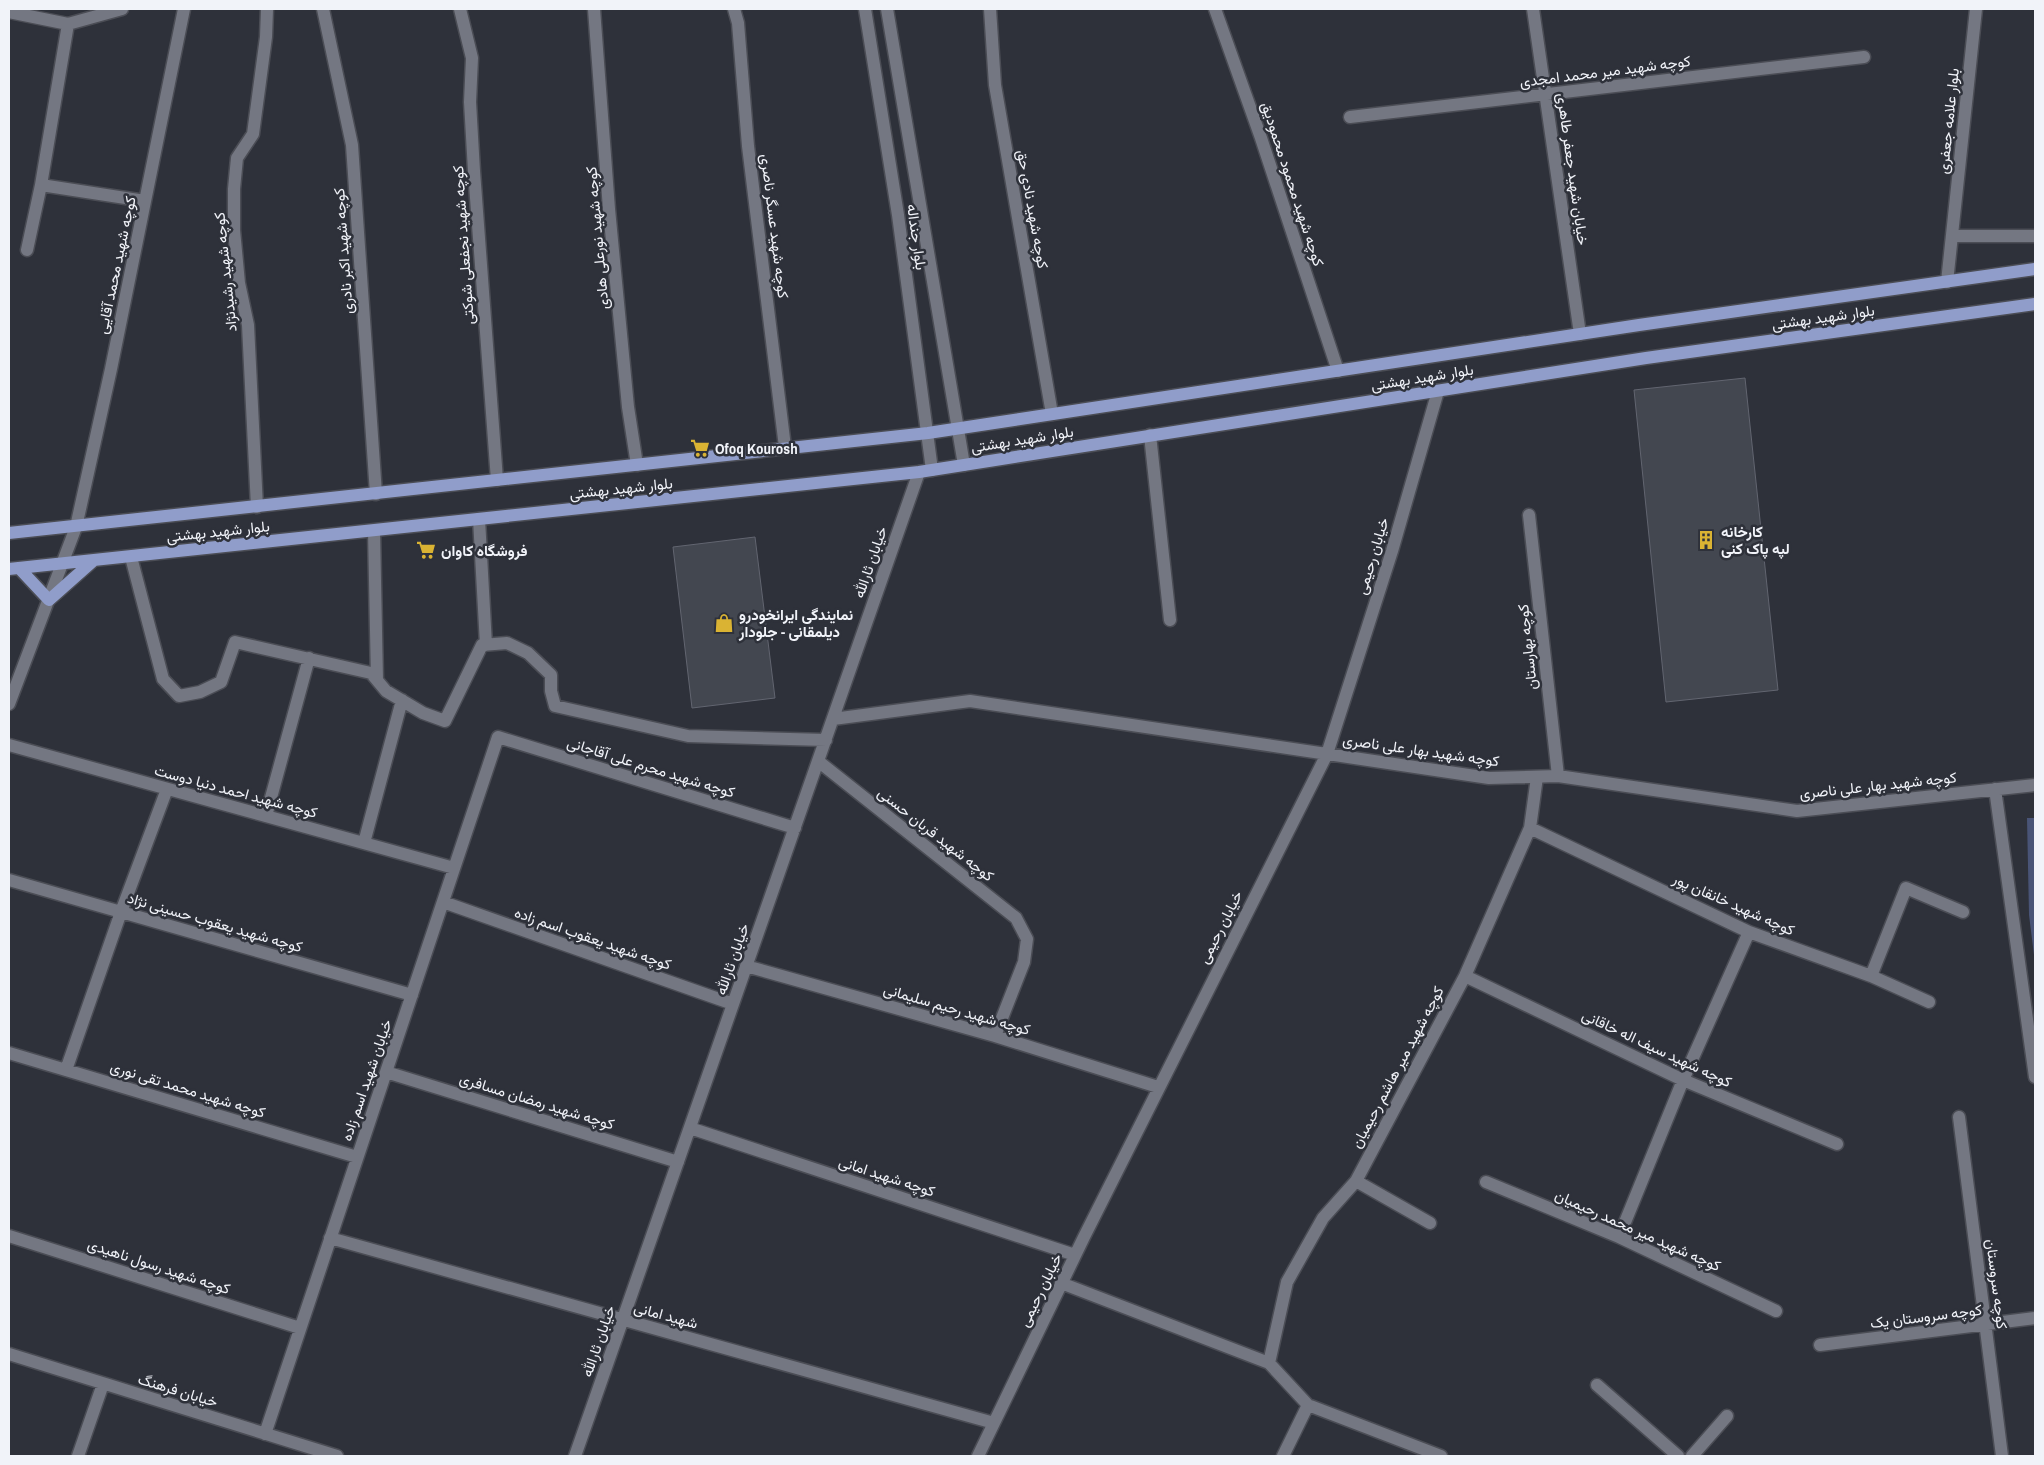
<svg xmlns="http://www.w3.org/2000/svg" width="2044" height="1465" font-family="'Archivo Narrow',Vazirmatn,sans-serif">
  <rect width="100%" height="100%" fill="#2e313a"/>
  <path fill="#495477" d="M2027,818H2035V963L2029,915Z"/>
  <path fill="#434750" stroke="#626570" d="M1745,378L1778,690L1666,702L1634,390Z
    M755,537L775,698L692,708L673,547Z"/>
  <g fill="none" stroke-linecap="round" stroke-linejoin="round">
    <g stroke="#4b4d55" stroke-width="15">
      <path id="minor" d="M323,9L352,145L376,494
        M460,9L472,58L470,102L474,171L497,480
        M594,9L609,209L628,407L637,465
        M734,9L738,23L748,146L785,447
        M865,9L898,215L932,470
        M887,9L964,465
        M990,9L995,85L1052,414
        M1215,9L1261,138L1338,371
        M1533,9L1580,334
        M9,12L68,24L122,9
        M68,24L41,185L145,201
        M1350,117L1864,57
        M1952,236H2035
        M27,250L41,185
        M1947,282L1976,9
        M1150,435L1170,620
        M257,507L248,325L239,283L234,230V189L237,158L253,134L266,37L267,9
        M1529,515L1558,776
        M479,519L486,645
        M374,531L377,680
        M131,557L163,679L179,696L200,692L221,682L235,642L371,673L386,691L423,713L445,721L482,645L507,643L528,653L551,675V691L555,706L688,736L826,740
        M9,704L76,527L111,369L184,9
        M833,719L970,701L1489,778L1558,776L1797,811L2035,785
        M9,745L454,868
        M818,761L1016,918L1027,939L1024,962L995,1036
        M1995,789L2035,1077
        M266,816L309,658
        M1530,828L1749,932L1871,976L1929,1002
        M364,843L402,700
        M9,880L412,995
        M443,902L733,1004
        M746,966L995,1036L1158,1087
        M1465,976L1683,1080L1837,1144
        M1871,976L1906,888L1963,912
        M9,1053L357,1157
        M66,1070L121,912L167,789
        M386,1072L678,1162
        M1959,1117L2002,1456
        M690,1128L1075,1255
        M1356,1181L1430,1223
        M1486,1182L1619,1237L1776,1311
        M9,1236L300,1328
        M1619,1237L1683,1080L1749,932
        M330,1238L994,1423
        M1061,1283L1269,1363L1308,1405L1441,1456
        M1820,1345L2035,1318
        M9,1354L337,1456
        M1269,1363L1287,1282L1323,1218L1356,1181L1465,976L1530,828L1537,777
        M1597,1385L1678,1456
        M265,1434L498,737L795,828
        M78,1456L103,1384
        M575,1456L919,472
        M978,1456L1084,1237L1327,754L1392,551L1438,391
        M1283,1456L1308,1405
        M1692,1456L1727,1416"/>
    </g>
    <g stroke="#4b4d55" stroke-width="15">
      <path id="major" d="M9,533L928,433L1639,325L2035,269
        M19,568L49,600L93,561
        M9,569L919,472L1646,358L2035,304"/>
    </g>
    <use href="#minor" stroke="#747782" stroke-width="12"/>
    <use href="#major" stroke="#909dca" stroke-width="12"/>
  </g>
  <defs>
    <g id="supermarket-bare" transform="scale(1.5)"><path d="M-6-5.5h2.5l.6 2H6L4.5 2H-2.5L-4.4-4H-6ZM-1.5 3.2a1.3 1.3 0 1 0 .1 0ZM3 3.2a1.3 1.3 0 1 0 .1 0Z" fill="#dab333" stroke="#2e313a" stroke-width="2.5" paint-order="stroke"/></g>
    <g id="building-bare" transform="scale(1.5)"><path d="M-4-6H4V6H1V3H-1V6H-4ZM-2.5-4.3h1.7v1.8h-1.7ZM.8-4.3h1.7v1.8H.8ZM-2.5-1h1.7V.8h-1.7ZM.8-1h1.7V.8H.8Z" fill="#dab333" stroke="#2e313a" stroke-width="2.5" paint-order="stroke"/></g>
    <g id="shop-bare" transform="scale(1.5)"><path d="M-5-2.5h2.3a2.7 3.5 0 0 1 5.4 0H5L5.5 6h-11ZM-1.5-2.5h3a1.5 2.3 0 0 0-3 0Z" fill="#dab333" stroke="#2e313a" stroke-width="2.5" paint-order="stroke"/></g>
  </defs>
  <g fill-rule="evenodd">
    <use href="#supermarket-bare" x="700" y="448"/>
    <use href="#building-bare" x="1706" y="540"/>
    <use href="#supermarket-bare" x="426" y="550"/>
    <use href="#shop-bare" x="724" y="623"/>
  </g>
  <g text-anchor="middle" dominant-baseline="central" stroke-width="5" stroke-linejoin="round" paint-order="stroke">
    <g font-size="15" fill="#f1f3f9" stroke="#2e313a">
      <text transform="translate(1605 71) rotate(-7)">کوچه شهید میر محمد امجدی</text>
      <text transform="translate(1948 121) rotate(-84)">بلوار علامه جعفری</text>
      <text transform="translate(1573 169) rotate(82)">خیابان شهید جعفر طاهری</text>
      <text transform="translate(1293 184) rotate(72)">کوچه شهید محمود محمودیق</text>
      <text transform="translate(1033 209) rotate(80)">کوچه شهید نادی حق</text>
      <text transform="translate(775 226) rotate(83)">کوچه شهید عسگر ناصری</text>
      <text transform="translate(917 237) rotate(82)">بلوار جنداله</text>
      <text transform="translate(597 238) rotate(-95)">کوچه شهید نورعلی هادی</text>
      <text transform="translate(463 245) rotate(-94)">کوچه شهید نجفعلی شوکتی</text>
      <text transform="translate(343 251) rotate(-94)">کوچه شهید اکبر نادری</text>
      <text transform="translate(116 265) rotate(-78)">کوچه شهید محمد آقایی</text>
      <text transform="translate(225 272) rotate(-96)">کوچه شهید رشیدنژاد</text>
      <text transform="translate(1823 317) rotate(-8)">بلوار شهید بهشتی</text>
      <text transform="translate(1422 377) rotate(-9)">بلوار شهید بهشتی</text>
      <text transform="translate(1022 439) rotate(-9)">بلوار شهید بهشتی</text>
      <text transform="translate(621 488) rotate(-6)">بلوار شهید بهشتی</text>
      <text transform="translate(218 531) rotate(-6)">بلوار شهید بهشتی</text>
      <text transform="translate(1372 556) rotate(-73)">خیابان رحیمی</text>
      <text transform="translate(870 562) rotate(-71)">خیابان ثارالله</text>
      <text transform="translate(1527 647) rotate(-96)">کوچه بهارستان</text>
      <text transform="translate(1421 750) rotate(8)">کوچه شهید بهار علی ناصری</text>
      <text transform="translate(651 767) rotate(17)">کوچه شهید محرم علی آقاجانی</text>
      <text transform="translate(1878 785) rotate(-6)">کوچه شهید بهار علی ناصری</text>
      <text transform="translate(236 791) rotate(15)">کوچه شهید احمد دنیا دوست</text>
      <text transform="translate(936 834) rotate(38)">کوچه شهید قربان حسنی</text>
      <text transform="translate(1734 904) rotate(24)">کوچه شهید خانقان پور</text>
      <text transform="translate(215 922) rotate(16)">کوچه شهید یعقوب حسینی نژاد</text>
      <text transform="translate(1220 927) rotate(-63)">خیابان رحیمی</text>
      <text transform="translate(593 938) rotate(19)">کوچه شهید یعقوب اسم زاده</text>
      <text transform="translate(732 959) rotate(-71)">خیابان ثارالله</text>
      <text transform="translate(957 1009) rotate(16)">کوچه شهید رحیم سلیمانی</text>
      <text transform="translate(1657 1048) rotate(25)">کوچه شهید سیف اله خاقانی</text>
      <text transform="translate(1397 1067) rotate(-62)">کوچه شهید میر هاشم رحیمیان</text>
      <text transform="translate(366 1080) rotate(-71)">خیابان شهید اسم زاده</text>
      <text transform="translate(188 1089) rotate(17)">کوچه شهید محمد تقی نوری</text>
      <text transform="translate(537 1101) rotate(17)">کوچه شهید رمضان مسافری</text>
      <text transform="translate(887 1176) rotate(18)">کوچه شهید امانی</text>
      <text transform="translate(1638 1230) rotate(24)">کوچه شهید میر محمد رحیمیان</text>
      <text transform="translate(159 1266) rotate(18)">کوچه شهید رسول ناهیدی</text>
      <text transform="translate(1997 1284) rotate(83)">کوچه سروستان</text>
      <text transform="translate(1040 1290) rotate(-64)">خیابان رحیمی</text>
      <text transform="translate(666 1315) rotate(15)">شهید امانی</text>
      <text transform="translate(1926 1316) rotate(-7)">کوچه سروستان یک</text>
      <text transform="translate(598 1341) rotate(-71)">خیابان ثارالله</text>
      <text transform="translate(178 1390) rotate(17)">خیابان فرهنگ</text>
    </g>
    <g font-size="15" font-weight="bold" fill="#f1f3f9" stroke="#2e313a" text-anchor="start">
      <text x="715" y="448">Ofoq Kourosh</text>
      <text x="1721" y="531">کارخانه<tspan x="1721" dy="17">لپه پاک کنی</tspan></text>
      <text x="441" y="550">فروشگاه کاوان</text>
      <text x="739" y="614">نمایندگی ایرانخودرو<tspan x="739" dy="17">دیلمقانی - جلودار</tspan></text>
    </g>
  </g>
  <rect width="2044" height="1465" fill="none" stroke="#f1f3f9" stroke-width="20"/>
</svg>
